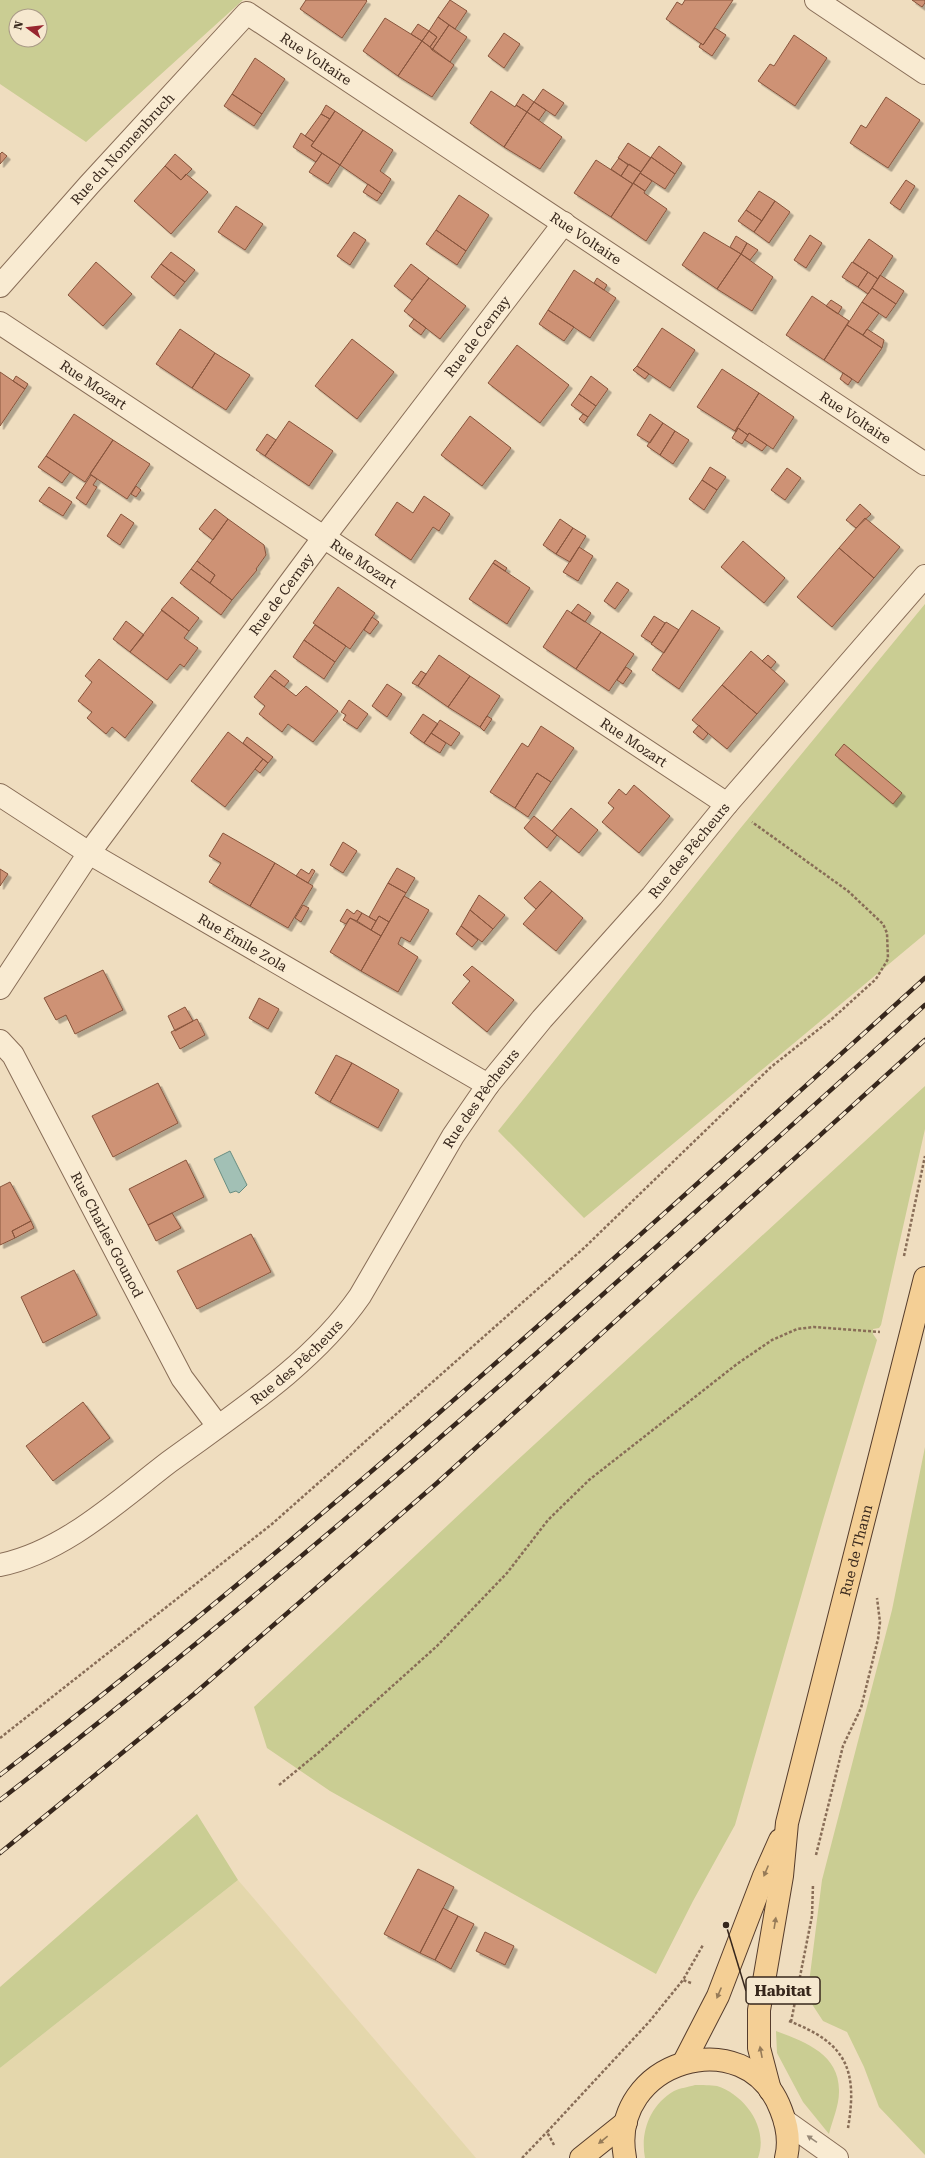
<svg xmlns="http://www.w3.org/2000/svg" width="925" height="2158" font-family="'Roboto Serif',serif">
  <defs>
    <filter id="shadow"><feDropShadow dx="3.5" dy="3.5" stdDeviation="0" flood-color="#0004"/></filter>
  </defs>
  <rect width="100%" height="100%" fill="#efddbf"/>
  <path fill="#e4d7ac" d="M238,1880L476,2158H0V2068Z"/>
  <path fill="#cacd93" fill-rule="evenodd" d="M0,0H243L86,142L0,84ZM16,16H40V40H16Z
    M925,604V934L584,1218L498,1131L739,830Z
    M925,1086V1129L881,1325L879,1328L873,1329V1334L877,1340L875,1347L823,1520L735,1825L693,1901L656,1974L330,1791L267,1748L254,1707L498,1478Z
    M925,1447V2155L879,2107L864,2067L847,2032L823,2021L806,1995L810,1975L822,1880L892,1610Z
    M197,1814L238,1880L0,2068V1987Z
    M776,2031C805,2042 840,2054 839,2092C839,2106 832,2121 829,2134L803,2102L777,2053Z
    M695,2085C702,2085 711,2085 717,2086C745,2095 769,2128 758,2158H645C640,2132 650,2105 674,2091C680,2088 689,2087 695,2085Z"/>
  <path fill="#a2c0b5" stroke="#698e82" d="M230,1151L247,1185L239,1193L236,1191L230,1193L214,1159Z"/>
  <path fill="#ce9274" stroke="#87543c" filter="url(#shadow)" d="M306,0H366L367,1L342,38L300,9Z
    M450,0L467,11L455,29L438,17Z
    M685,0H733L703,45L666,19L677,2L682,5Z
    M912,0H925V3L922,7Z
    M438,17L449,25L432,50L430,47L437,37L429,31Z
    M385,18L422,41L398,76L363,51Z
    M418,24L429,31L422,41L411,34Z
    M449,25L467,37L450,62L432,50Z
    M715,28L726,35L712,56L699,47L701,43L703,45Z
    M429,31L437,37L430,47L422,41Z
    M504,33L520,44L504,68L488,56Z
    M794,35L827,58L795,106L758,81L770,64L774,66Z
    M422,41L454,65L432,97L398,76Z
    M255,58L285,79L262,114L232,94Z
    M543,89L564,103L555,116L534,102Z
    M491,91L515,107L516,105L527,112L504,147L470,123Z
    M232,94L262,114L254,126L224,106Z
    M523,94L534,102L527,112L516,105Z
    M886,97L920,120L888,168L850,143L861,125L866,128Z
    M534,102L546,110L539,120L527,112Z
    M326,105L335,111L330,119L321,114Z
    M335,111L363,130L340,165L311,146Z
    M527,112L562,137L540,169L504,147Z
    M321,114L330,119L314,142L305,136Z
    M363,130L393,150L380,171L391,179L382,194L340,165Z
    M301,133L314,142L311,146L322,153L316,162L293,147Z
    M628,143L651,158L641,172L618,158Z
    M659,146L682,163L675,174L651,157Z
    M2,152L7,156L0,164V154Z
    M322,153L340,165L328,184L309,172Z
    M175,154L192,169L181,180L165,166Z
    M651,157L675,174L665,189L640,173Z
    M619,158L628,165L621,176L611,169Z
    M596,160L633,184L611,217L574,193Z
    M629,164L641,172L633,184L621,176Z
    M165,166L181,180L186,174L208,192L171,234L134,201Z
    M640,173L652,181L645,191L633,183Z
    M906,180L915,186L900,210L890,203Z
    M633,183L645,191L644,193L667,209L646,241L611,217Z
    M368,184L382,194L377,201L363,192Z
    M759,191L775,201L762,221L746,210Z
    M459,195L489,215L466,251L436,230Z
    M775,201L790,212L769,243L754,232Z
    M236,206L263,224L245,250L218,232Z
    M746,210L762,221L754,232L738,221Z
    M436,230L466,251L457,265L426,244Z
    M354,232L366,240L350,265L337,256Z
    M704,232L741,254L717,289L682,265Z
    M810,235L822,243L806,268L794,260Z
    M736,236L747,243L741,254L730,247Z
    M869,239L893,256L878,279L853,262Z
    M747,243L758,250L750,260L741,254Z
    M171,252L195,270L185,282L161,264Z
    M741,254L773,277L752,311L717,289Z
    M96,262L132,294L103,326L68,295Z
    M852,262L868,272L858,287L842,277Z
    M161,264L185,282L174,296L151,277Z
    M411,264L429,278L412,300L394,286Z
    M574,270L616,298L590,338L548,310Z
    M868,272L878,279L868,294L858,287Z
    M880,275L904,291L896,304L872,288Z
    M429,278L466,306L440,339L404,311Z
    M597,278L607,285L604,290L594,283Z
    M872,288L896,304L886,318L862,302Z
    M812,296L849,321L824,360L786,335Z
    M831,300L842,307L838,314L826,306Z
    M862,302L879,313L863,335L847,325Z
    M548,310L574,327L564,341L539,324Z
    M414,319L426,328L421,335L409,326Z
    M847,325L882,348L858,383L824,360Z
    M662,328L695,350L670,388L637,366Z
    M180,329L215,353L192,388L156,364Z
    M867,329L884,340L882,348L863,335Z
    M352,339L394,372L357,419L315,386Z
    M517,345L569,385L540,423L488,383Z
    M215,353L250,375L226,410L192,388Z
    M637,366L649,374L645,379L633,370Z
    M722,369L759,393L735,431L697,407Z
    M0,372L25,389L0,426Z
    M843,373L852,379L848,385L840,379Z
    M16,376L28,384L25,389L13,381Z
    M591,376L608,389L596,406L579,394Z
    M759,393L794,417L773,449L749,433L748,435L738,428L736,432L735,431Z
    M579,394L596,406L588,417L571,405Z
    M74,414L113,440L85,482L46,456Z
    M583,414L588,417L584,423L579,419Z
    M650,414L663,423L650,443L637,435Z
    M470,416L511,448L482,486L441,455Z
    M289,421L333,451L309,486L265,456Z
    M663,423L675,431L660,455L647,446Z
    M738,428L748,435L742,444L732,438Z
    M675,431L689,440L673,464L660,455Z
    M749,433L767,445L762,451L745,440Z
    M267,434L276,440L265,456L256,450Z
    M113,440L150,464L127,499L90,474Z
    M46,456L70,472L62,483L38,467Z
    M710,467L726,477L717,490L702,480Z
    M787,468L801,478L785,500L771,490Z
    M91,475L97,479L93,485L97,487L86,505L76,498Z
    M702,480L717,490L704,510L689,499Z
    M136,486L141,490L136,497L131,494Z
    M49,487L72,502L63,516L39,501Z
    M424,496L450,514L439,531L433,527L411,560L375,535L397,502L413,513Z
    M860,504L871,514L856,528L846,520Z
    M215,509L228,519L213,540L199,529Z
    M121,514L134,523L120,545L107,536Z
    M865,518L900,547L874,578L839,548Z
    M228,519L264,545L266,555L256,569L257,570L232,600L210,583L215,575L197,561Z
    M560,519L573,528L556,554L543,545Z
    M573,528L586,536L570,562L556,554Z
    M743,541L785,578L764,603L721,567Z
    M579,547L593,556L578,581L563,572Z
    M839,548L874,578L832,627L797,597Z
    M495,560L507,568L505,571L493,563Z
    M197,561L215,575L210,583L191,569Z
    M493,563L530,588L507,624L469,599Z
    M191,569L232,600L221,615L180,583Z
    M617,582L629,590L615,609L604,601Z
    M338,587L375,613L350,649L313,623Z
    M172,597L199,618L189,631L161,610Z
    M578,604L591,613L585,622L571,613Z
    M162,610L189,631L184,638L198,648L184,667L180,664L167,680L130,652Z
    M567,610L601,632L576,669L543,647Z
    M692,610L720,628L679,689L652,670Z
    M654,616L665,623L652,643L641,636Z
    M372,617L379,622L370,634L364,630Z
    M126,621L144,635L130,652L113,639Z
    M666,622L679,630L664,653L651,644Z
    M315,625L346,646L335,662L304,640Z
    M601,632L634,654L609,691L576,669Z
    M304,640L335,662L324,679L293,657Z
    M751,651L785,681L757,714L722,685Z
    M439,655L470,676L448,707L418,686Z
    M768,655L776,662L771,668L762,661Z
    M99,659L153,702L125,738L112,727L106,734L87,718L92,712L78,701L92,682L85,676Z
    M626,667L632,671L623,684L617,680Z
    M275,670L289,681L284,687L270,676Z
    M421,671L426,674L418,686L412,683Z
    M270,676L296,696L306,686L338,711L313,742L288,724L282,732L259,714L265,706L254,697Z
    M470,676L500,696L480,727L448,707Z
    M387,684L402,694L387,717L372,706Z
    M722,685L757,714L727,749L692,720Z
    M349,700L368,714L357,729L343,720L346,715L341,712Z
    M423,714L438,724L424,743L410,733Z
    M487,716L492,719L484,731L480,727Z
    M440,720L460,733L451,746L431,733Z
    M699,725L708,734L703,740L693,732Z
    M541,726L574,748L551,782L537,773L515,808L490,792L522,743L528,747Z
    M228,732L263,759L225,807L191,781Z
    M431,733L446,743L440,753L424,743Z
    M247,737L273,757L268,763L243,743Z
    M844,744L902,793L893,804L835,755Z
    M263,759L268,763L260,773L255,769Z
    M537,773L551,782L528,817L515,808Z
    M634,785L670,816L639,853L602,822L614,808L608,803L619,789L626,795Z
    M571,808L598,830L579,853L552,831Z
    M534,816L557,835L547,848L524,828Z
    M223,833L275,863L250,906L209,882L221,863L209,856Z
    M343,842L357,851L343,873L330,865Z
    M275,863L313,886L288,928L250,906Z
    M397,868L415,878L406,893L388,883Z
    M0,869L8,874L0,886Z
    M301,869L309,874L312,869L315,871L308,883L296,876Z
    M540,881L552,891L536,909L524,898Z
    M388,883L406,893L389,922L379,916L376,921L369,917Z
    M552,891L583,918L556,951L523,924Z
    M479,895L505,915L493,929L470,910Z
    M404,896L429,910L410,942L401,937L398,944L418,957L398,992L361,971Z
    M303,905L309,908L301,922L295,918Z
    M347,909L354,914L357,910L362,913L357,921L350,918L346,924L340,921Z
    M470,910L493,929L482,942L461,926Z
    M362,913L376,921L371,930L357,921Z
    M379,916L389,922L381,936L371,930Z
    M350,918L381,936L361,971L330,952Z
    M461,926L478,940L472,947L456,934Z
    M472,966L514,1000L487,1032L452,1003L470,981L463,975Z
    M103,970L123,1010L75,1034L66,1015L56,1020L44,998Z
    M259,998L279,1009L268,1029L249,1018Z
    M185,1007L193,1021L175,1031L168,1016Z
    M197,1019L205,1035L180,1049L171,1032Z
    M336,1055L352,1063L330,1102L315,1093Z
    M352,1063L399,1090L378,1128L330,1102Z
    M158,1083L178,1123L113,1157L92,1116Z
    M186,1160L204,1197L148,1225L129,1189Z
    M10,1182L31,1221L12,1231L15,1238L0,1245V1187Z
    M172,1213L181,1228L156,1241L148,1225Z
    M31,1221L34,1228L15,1238L12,1231Z
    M251,1234L271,1272L197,1309L177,1271Z
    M74,1270L97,1315L43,1343L21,1297Z
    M83,1402L110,1438L53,1481L26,1446Z
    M418,1869L454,1887L420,1953L384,1934Z
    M443,1908L458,1916L435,1960L420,1953Z
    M458,1916L474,1924L451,1969L435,1960Z
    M485,1932L514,1946L505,1965L476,1951Z"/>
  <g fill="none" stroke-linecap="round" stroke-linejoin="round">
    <g stroke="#886d57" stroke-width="24">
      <g id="minor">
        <path d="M816,0L925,73"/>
        <path id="s1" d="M0,286L89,185L247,13L925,464"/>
        <path id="s2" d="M0,323L727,804"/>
        <path id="s3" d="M0,795L89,853L488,1085"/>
        <path id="s4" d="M0,988L89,853L324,537L564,223"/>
        <path id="s5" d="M0,1041L13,1055L182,1378L218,1426"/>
        <path id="s6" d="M0,1565C64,1552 118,1501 169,1462C236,1413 312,1365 360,1296L453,1136L488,1085L542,1019L652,896L727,804L925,576"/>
        <path d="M785,2121L837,2158"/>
      </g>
    </g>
    <g stroke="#553c2c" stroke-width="24">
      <g id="major">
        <path d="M684,2062L718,1996L764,1876L780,1840"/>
        <path id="s7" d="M770,2090L759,2048V2010L782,1876L787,1823L925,1278"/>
        <path d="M581,2158L626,2122"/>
        <path d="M625,2158C607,2061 747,2019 781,2110C787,2125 790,2142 786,2158"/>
      </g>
    </g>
    <path stroke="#886d57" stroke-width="2.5" stroke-dasharray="3 2" stroke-linecap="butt" d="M904,1256L925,1156
      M0,1738L272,1524L584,1248L771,1067L833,1018L876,979L888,959L887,933L883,924L848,891L752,822
      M279,1785L318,1753L437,1646L507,1573L548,1520L589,1480L737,1364L772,1340L797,1329L814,1327L880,1332
      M816,1855L843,1746L861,1708L878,1639L880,1622L877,1598
      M691,1983L683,1980L703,1945
      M789,2021C846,2043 858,2069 848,2128
      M791,2022L812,1916L813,1884
      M554,2145L547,2132L649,2022L683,1980
      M522,2158L547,2132"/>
    <use href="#minor" stroke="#f9ebd2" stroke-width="22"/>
    <use href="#major" stroke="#f4cf95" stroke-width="22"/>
    <g stroke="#37271c" stroke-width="4.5">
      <path id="rail" d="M0,1775C323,1526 623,1251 925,978
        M0,1800C322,1551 623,1278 925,1005
        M0,1853L194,1694L437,1483L925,1040"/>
    </g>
    <use href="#rail" stroke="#f6e8cf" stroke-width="3" stroke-dasharray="9" stroke-linecap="butt"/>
  </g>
  <defs><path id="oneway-solid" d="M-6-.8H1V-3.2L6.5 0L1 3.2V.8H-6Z"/></defs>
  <g fill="#967b58">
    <use href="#oneway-solid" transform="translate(766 1871) rotate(113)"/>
    <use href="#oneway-solid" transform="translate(775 1923) rotate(-81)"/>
    <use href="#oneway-solid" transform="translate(719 1993) rotate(113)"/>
    <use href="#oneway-solid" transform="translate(761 2052) rotate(-101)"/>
    <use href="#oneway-solid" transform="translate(603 2140) rotate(141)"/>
  </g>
  <use fill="#988977" href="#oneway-solid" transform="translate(812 2139) rotate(-146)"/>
  <g text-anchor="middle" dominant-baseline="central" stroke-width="3.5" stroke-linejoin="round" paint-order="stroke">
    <g font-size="14" fill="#37271c" stroke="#f6e8cf">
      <text stroke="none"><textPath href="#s1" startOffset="451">Rue Voltaire</textPath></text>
      <text stroke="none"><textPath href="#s1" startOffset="184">Rue du Nonnenbruch</textPath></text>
      <text stroke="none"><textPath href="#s1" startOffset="775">Rue Voltaire</textPath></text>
      <text stroke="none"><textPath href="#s4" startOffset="808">Rue de Cernay</textPath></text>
      <text stroke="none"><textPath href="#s2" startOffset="112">Rue Mozart</textPath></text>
      <text stroke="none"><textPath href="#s1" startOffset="1099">Rue Voltaire</textPath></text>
      <text stroke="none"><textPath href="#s2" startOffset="436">Rue Mozart</textPath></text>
      <text stroke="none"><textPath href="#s4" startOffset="484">Rue de Cernay</textPath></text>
      <text stroke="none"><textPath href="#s2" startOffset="760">Rue Mozart</textPath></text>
      <text stroke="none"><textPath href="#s6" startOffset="1010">Rue des Pêcheurs</textPath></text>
      <text stroke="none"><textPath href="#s3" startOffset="284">Rue Émile Zola</textPath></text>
      <text stroke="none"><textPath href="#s6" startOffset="686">Rue des Pêcheurs</textPath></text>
      <text stroke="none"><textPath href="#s5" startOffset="222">Rue Charles Gounod</textPath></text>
      <text stroke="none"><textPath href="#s6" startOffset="362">Rue des Pêcheurs</textPath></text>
      <text stroke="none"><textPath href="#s7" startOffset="552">Rue de Thann</textPath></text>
    </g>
  </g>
  <path fill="none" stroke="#37271c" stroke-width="1.5" d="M726 1925L746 1991"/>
  <circle fill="#37271c" stroke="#f6e8cf" stroke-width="1.5" cx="726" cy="1925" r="4"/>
  <rect fill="#f6e8cf" stroke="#37271c" stroke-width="1.5" x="746" y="1977" width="74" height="27" rx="4"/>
  <g font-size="15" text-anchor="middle" font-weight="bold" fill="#37271c">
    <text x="783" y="1996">Habitat</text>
  </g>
  <g transform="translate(28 28) rotate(285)"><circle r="19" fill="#f6e8cf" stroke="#aa9b87"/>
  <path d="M0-3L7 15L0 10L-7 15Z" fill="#98262f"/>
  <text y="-6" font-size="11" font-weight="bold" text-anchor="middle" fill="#37271c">N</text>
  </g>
</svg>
